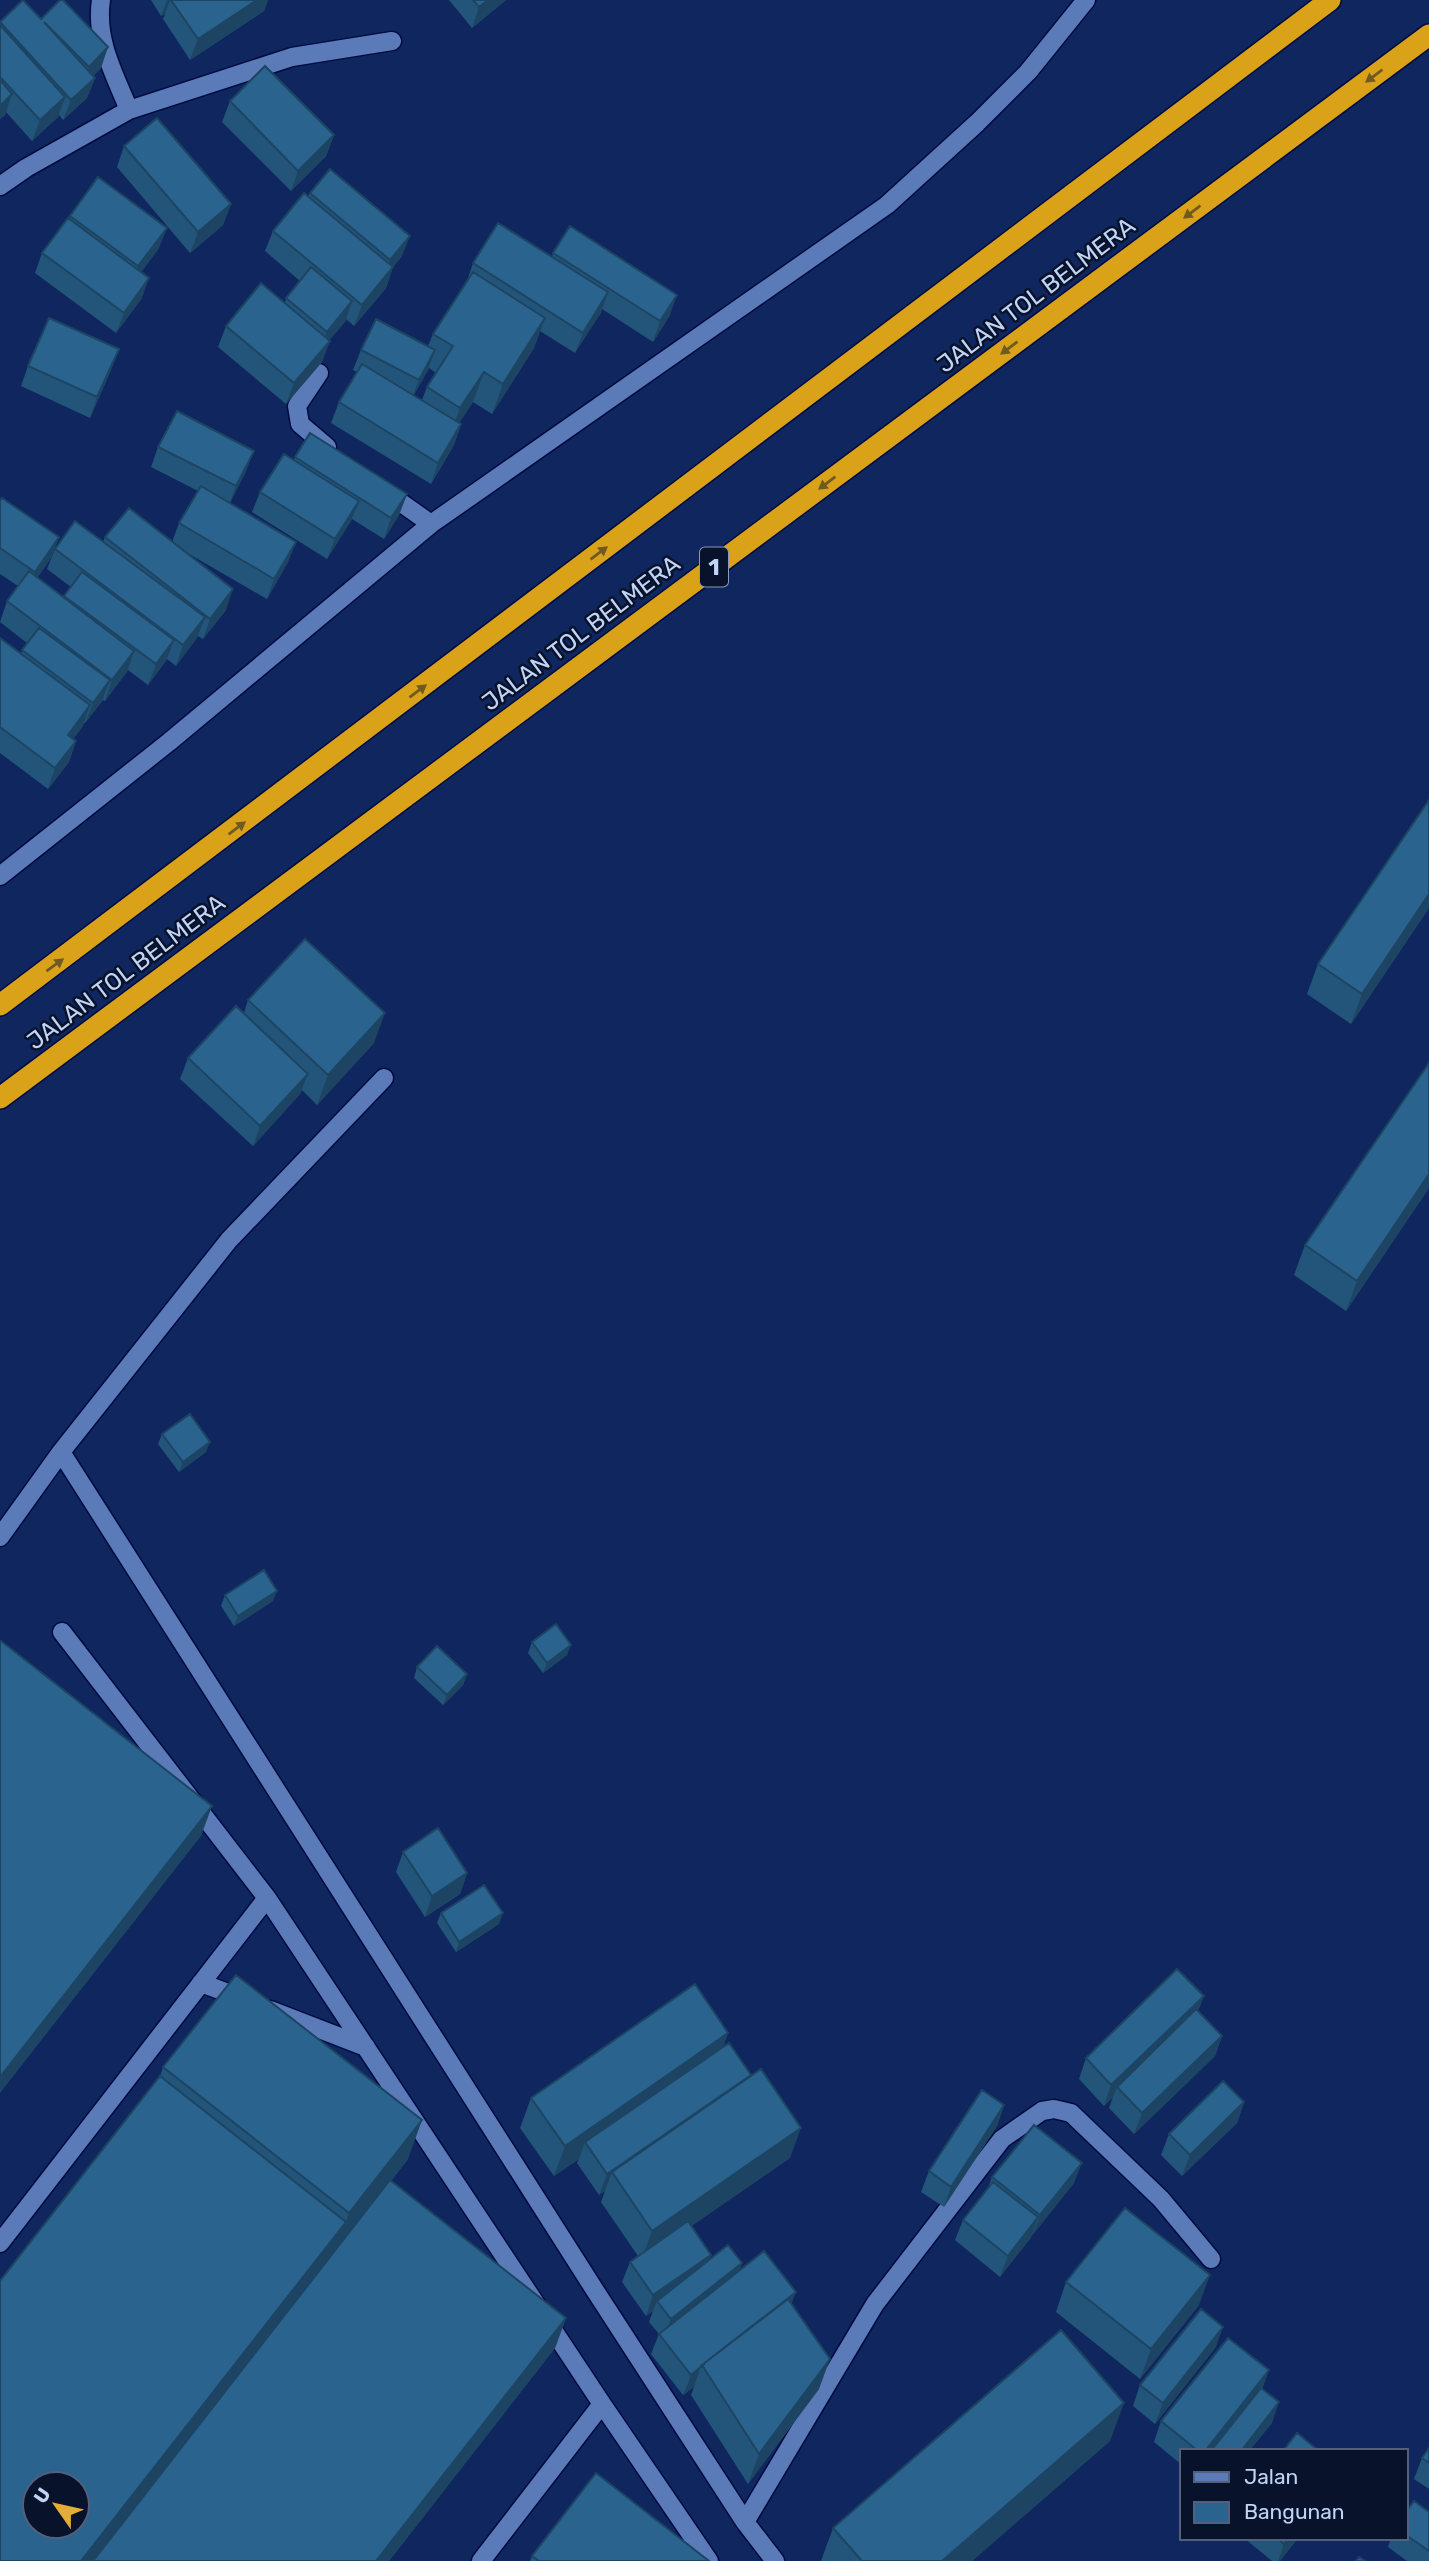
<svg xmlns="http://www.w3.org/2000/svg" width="1429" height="2561" font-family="Rubik,sans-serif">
  <rect width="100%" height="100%" fill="#0f275e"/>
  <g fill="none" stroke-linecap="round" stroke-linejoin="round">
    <g stroke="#000b41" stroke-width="21">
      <path id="minor" d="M129,110L292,57L392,41
        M0,186L26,168L129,110C114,73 95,40 101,0
        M319,373L297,406L300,424L327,447
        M386,492L431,524
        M0,876L169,742L431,524L887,205L977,123L1028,72L1086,0
        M61,1452L596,2292L745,2522L775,2561
        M0,1537L61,1452L229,1240L384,1078
        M62,1632L267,1898L602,2404L709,2561
        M201,1983L244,1999
        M270,2010L366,2047
        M0,2243L267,1898
        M745,2522L875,2304L1002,2139L1042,2111L1054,2109L1071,2113L1161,2199L1211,2259
        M481,2561L602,2404"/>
    </g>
    <g stroke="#000b41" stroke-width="24">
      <path id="highway" d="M0,1005L1330,0
        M0,1098L1429,35"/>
    </g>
    <use href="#minor" stroke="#5b7ab8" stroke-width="18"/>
    <use href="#highway" stroke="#d9a219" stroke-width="21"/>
  </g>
  <path fill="#23557a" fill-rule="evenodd" d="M151,0H268L264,11L190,60L163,19L165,14L161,16Z
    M449,0H506L472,28Z
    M41,19L101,68L93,76L95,78L87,98L63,120L59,115L58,117L32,141L6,112L5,115L0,119V21Z
    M230,101L334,135L326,156L291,191L222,122Z
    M124,146L231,204L223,225L190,253L117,167Z
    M310,193L402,256L393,267L386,288L354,326L346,319L345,322L329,340L322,362L286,404L218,347L226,326L285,303L286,298L300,281L265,251L273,231L308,196Z
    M70,216L159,248L141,272L142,298L116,333L35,273L42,253L69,219Z
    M553,253L670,315L653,342L602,309L575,353L540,331L534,348L492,414L473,402L459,423L461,424L454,445L431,484L331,423L339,402L357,372L353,370L361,350L428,346L433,334L467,281L473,263L552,257ZM429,368L436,373L427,387L422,400L414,395Z
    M119,349L111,370L90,418L21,386L28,366Z
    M158,447L246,471L230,503L288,562L267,599L184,551L226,610L203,639L198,636L176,666L167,659L148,685L128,670L105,701L103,700L85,723H84L83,726L73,739L76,741L69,762L48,789L0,753V638L21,653L27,643L0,622L7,601L18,586L0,574V501L59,537L51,558L37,578L63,598L71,587L47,569L55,549L103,542L105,537L172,542L179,523L198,491L151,467Z
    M295,457L407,494L399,515L384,539L352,519L327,559L252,512L260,492L294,460Z
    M1429,908L1351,1024L1307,994L1318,964Z
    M248,1000L374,1043L317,1105L302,1090L300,1094L253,1146L180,1079L188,1058L244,1013Z
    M1429,1063V1188L1346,1311L1294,1275L1305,1245Z
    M162,1434L206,1452L179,1472L158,1444Z
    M225,1595L273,1601L234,1626L221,1606Z
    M532,1642L567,1655L543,1673L528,1653Z
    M417,1667L467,1674L463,1685L443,1705L414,1678Z
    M403,1852L467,1873L460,1894L425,1917L396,1872Z
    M441,1913L499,1924L456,1952L437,1923Z
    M1198,2011L1222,2036L1215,2056L1134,2134L1109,2108L1113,2097L1104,2106L1079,2079L1086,2058Z
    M728,2033L723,2047L790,2158L691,2226L711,2255L709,2260L742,2263L740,2269L791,2304L819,2389L748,2484L691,2395L694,2387L683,2395L651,2354L659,2334L649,2322L653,2311L646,2316L622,2282L630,2262L638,2256L601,2202L605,2191L599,2195L577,2163L579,2159L554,2176L520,2128L531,2098Z
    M163,2067L408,2159L391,2181L566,2318L555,2348L389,2561H0Z
    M1244,2102L1237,2123L1182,2176L1161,2155L1169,2134Z
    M1004,2105L997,2126L944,2207L921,2192L929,2171Z
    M992,2177L1074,2183L1032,2235L1000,2277L955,2240L963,2220L988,2188Z
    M1066,2282L1199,2305L1140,2379L1056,2312Z
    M1216,2347L1155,2424L1133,2406L1140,2385Z
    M1269,2370L1262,2389L1272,2423L1249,2451H1182V2465L1154,2442L1161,2421Z
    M1110,2441L972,2561H821L833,2528Z
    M1429,2448V2489L1414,2479L1422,2458Z
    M1406,2512H1429V2561H1407L1388,2547L1391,2538H1406Z
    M1244,2538H1298L1280,2561H1272Z
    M532,2556L709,2561H530Z"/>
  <path fill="#1d4563" d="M167,0H170L165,14L161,16Z
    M257,0H268L264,11L190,60L198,39Z
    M488,0H506L472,28L479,7Z
    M108,47L101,68L81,88L89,67Z
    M95,78L87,98L63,120L71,100Z
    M12,94L5,115L0,119V106Z
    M65,97L58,117L32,141L40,120Z
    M334,135L326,156L291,191L298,171Z
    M231,204L223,225L190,253L198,232Z
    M167,228L159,248L131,286L138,266Z
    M410,236L402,256L393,267L386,288L354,326L362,305L382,280L390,260Z
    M149,278L142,298L116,333L124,313Z
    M608,292L601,313L575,353L583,333Z
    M677,295L670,315L653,342L660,321Z
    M352,301L345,322L319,352L327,332Z
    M545,318L534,348L492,414L503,384Z
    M330,341L322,362L286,404L294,383Z
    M119,349L111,370L90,418L97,397Z
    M435,350L428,370L411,400L419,380Z
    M484,372L473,402L449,438L460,408Z
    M461,424L454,445L431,484L438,463Z
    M254,451L246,471L228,507L236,486Z
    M407,494L399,515L384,539L391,518Z
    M359,501L351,521L327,559L335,539Z
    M59,537L51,558L27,593L35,572Z
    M296,542L288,562L267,599L274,579Z
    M233,589L226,610L203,639L210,619Z
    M205,617L197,638L176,666L183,645Z
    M174,640L166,661L148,685L156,664Z
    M134,651L127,672L105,701L112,680Z
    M110,680L102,701L85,723L93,703Z
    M90,705L83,726L60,756L68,735Z
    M76,741L69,762L48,789L55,768Z
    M1429,894V908L1351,1024L1362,994Z
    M385,1013L374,1043L317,1105L328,1075Z
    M308,1074L300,1094L253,1146L260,1126Z
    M1429,1174V1188L1346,1311L1357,1281Z
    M210,1442L206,1452L179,1472L183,1462Z
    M277,1591L273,1601L234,1626L238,1616Z
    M571,1645L567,1655L543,1673L547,1663Z
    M467,1674L463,1685L443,1705L447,1695Z
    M212,1806L201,1836L0,2093V2077Z
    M467,1873L460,1894L425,1917L432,1896Z
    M503,1913L499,1924L456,1952L459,1942Z
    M1204,1996L1196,2017L1117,2087L1113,2097L1104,2106L1111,2085Z
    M728,2033L717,2063L585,2142L579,2159L554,2176L565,2146Z
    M1222,2036L1215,2056L1134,2134L1142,2113Z
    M744,2095L612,2172L605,2191L599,2195L607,2174Z
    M1244,2102L1237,2123L1182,2176L1190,2155Z
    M1004,2105L997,2126L944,2207L951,2187Z
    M422,2120L408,2159L93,2561H81L346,2222L349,2213Z
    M801,2128L790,2158L641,2261L652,2231Z
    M1082,2163L1074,2183L1032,2236L1040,2215Z
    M1038,2217L1031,2238L1000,2277L1008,2256Z
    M711,2255L703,2276L657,2301L653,2311L646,2316L653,2295Z
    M742,2263L735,2284L663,2340L671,2319Z
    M1210,2275L1199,2305L1140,2379L1151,2349Z
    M796,2292L788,2313L703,2365Z
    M566,2318L555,2348L389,2561H376Z
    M1223,2327L1216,2347L1155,2424L1163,2403Z
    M830,2359L819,2389L748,2484L759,2454Z
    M701,2366L694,2387L683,2395L691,2375Z
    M1269,2370L1261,2391L1214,2451H1205Z
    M1279,2402L1272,2423L1249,2451H1241Z
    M1124,2403L1110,2441L972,2561H942Z
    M1289,2538H1298L1280,2561H1278L1284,2544Z"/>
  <path fill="#29638e" stroke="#1d4563" stroke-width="2" fill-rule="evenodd" d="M23,0L41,19L60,0H63L108,47L89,67L44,22L95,78L71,100L0,22Z
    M171,0H257L198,39Z
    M473,0H488L479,7Z
    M0,25L65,97L40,120L0,77Z
    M265,66L334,135L298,171L230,101Z
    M0,80L12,94L0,106Z
    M157,118L231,204L198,232L124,146Z
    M330,169L410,236L390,260L310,193Z
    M98,177L167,228L138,266L70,216Z
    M304,193L393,267L362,305L273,231Z
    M68,218L149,278L124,313L42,253Z
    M498,223L608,292L583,333L473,263Z
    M570,226L677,295L660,321L553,253Z
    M311,267L352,301L327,332L286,298Z
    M473,272L545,318L503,384L484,372L460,408L427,387L453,346L433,334Z
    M261,283L330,341L294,383L226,326Z
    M49,318L119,349L97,397L28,366Z
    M376,319L435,350L419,380L361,350Z
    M362,364L461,424L438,463L339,402Z
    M177,411L254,451L236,486L158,447Z
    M310,433L407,494L391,518L295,457Z
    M284,454L359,501L335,539L260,492Z
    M201,486L296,542L274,579L179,523Z
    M2,498L59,537L35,572L0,548V501Z
    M129,508L233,589L210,619L105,537Z
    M75,521L205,617L183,645L55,549Z
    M29,571L134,651L112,680L7,601Z
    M82,572L174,640L156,664L64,596Z
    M39,628L110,680L93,703L22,650Z
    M0,638L90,705L68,735L76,741L55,768L0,727Z
    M1429,800V894L1362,994L1318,964Z
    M305,939L385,1013L328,1075L248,1000Z
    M236,1006L308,1074L260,1126L188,1058Z
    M1429,1063V1174L1357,1281L1305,1245Z
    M190,1414L210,1442L183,1462L162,1434Z
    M264,1570L277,1591L238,1616L225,1595Z
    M556,1624L571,1645L547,1663L532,1642Z
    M1,1641L212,1806L0,2077V1642Z
    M437,1646L467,1674L447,1695L417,1667Z
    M438,1828L467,1873L432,1896L403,1852Z
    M484,1885L503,1913L459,1942L441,1913Z
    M1177,1969L1204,1996L1111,2085L1086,2058Z
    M236,1975L422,2120L349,2213L163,2067Z
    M695,1984L728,2033L565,2146L531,2098Z
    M1196,2009L1222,2036L1142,2113L1117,2087Z
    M729,2043L751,2075L607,2174L585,2142Z
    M761,2069L801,2128L652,2231L612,2172Z
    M160,2076L346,2222L81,2561H0V2281ZM35,2484H77V2526H35Z
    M1223,2081L1244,2102L1190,2155L1169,2134Z
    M982,2090L1004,2105L951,2187L929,2171Z
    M1034,2125L1082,2163L1040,2215L992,2177Z
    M390,2180L566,2318L376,2561H93Z
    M993,2182L1038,2217L1008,2256L963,2220Z
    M1125,2208L1210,2275L1151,2349L1066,2282Z
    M688,2221L711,2255L653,2295L630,2262Z
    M728,2245L742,2263L671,2319L657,2301Z
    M764,2251L796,2292L702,2365H703L691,2375L659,2334Z
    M788,2299L830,2359L759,2454L702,2365Z
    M1201,2309L1223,2327L1163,2403L1140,2385Z
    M1061,2330L1124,2403L942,2561H862L833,2528Z
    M1228,2338L1269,2370L1205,2451H1198L1161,2421Z
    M1261,2388L1279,2402L1241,2451H1211Z
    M1297,2433L1319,2451H1283Z
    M1429,2448V2463L1422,2458Z
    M596,2473L709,2561H539L532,2556Z
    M1414,2501L1429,2512V2551L1406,2535V2512Z
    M1277,2538H1289L1284,2544Z
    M1359,2557L1365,2561H1356Z"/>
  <defs><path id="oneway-solid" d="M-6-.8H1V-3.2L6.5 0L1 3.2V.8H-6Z" transform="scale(1.75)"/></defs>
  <g fill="#705a22">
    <use href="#oneway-solid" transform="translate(1374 76) rotate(143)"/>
    <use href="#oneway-solid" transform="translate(1192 212) rotate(143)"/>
    <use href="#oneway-solid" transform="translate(1009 348) rotate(143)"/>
    <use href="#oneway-solid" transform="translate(827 483) rotate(143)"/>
    <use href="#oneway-solid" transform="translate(599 553) rotate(-37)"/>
    <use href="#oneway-solid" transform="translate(418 691) rotate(-37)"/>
    <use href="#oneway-solid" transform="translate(237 828) rotate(-37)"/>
    <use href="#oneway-solid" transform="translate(55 965) rotate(-36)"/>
  </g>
  <g text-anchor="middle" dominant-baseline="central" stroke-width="5" stroke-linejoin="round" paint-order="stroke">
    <rect fill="#08132b" stroke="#8a9ab9" stroke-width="2" x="700" y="547.5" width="28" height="39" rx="5"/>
    <g font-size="23" font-weight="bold" fill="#c2d4f6">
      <text x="714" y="567">1</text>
    </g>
    <g font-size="24" fill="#c2d4f6" stroke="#08132b">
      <text transform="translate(1036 295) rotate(-37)">JALAN TOL BELMERA</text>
      <text transform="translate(581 633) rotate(-37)">JALAN TOL BELMERA</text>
      <text transform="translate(126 972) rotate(-37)">JALAN TOL BELMERA</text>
    </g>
  </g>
  <rect x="1180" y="2449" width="228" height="91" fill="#08132b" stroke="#52607c" stroke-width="2"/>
  <rect x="1194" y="2472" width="35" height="10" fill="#5b7ab8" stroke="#52607c" stroke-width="2"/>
  <text x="1244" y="2484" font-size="21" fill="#c2d4f6">Jalan</text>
  <rect x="1194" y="2502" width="35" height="21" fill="#29638e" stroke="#52607c" stroke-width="2"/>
  <text x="1244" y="2519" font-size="21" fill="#c2d4f6">Bangunan</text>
  <g transform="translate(56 2505) rotate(304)"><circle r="33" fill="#08132b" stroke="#52607c" stroke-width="2"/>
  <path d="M0-5L12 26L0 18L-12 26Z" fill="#e3ae35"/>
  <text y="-10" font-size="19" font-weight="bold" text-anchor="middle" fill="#c2d4f6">U</text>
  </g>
</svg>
